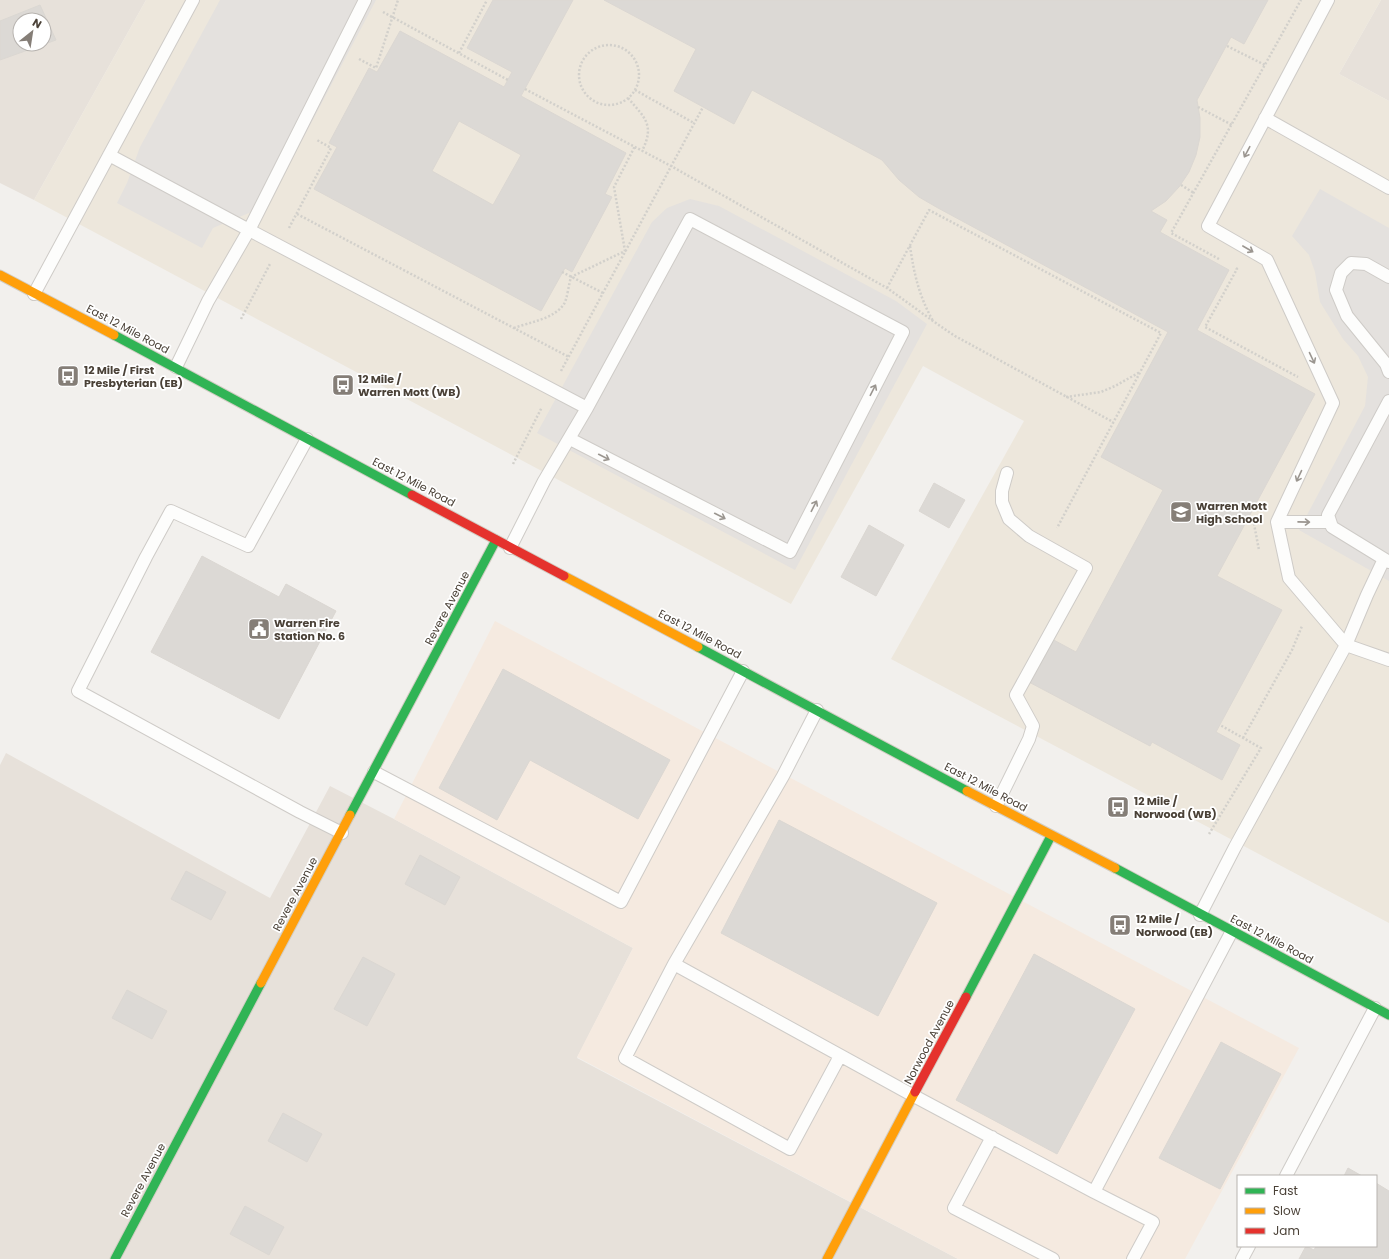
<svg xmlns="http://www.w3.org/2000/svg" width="1389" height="1259" font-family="Poppins,sans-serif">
  <rect width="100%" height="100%" fill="#f2f0ed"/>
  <path fill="#e7e1da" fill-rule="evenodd" d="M0,0H146L34,200L0,183ZM20,20H44V44H20Z
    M1381,0H1389V101L1339,74Z
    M6,753L270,898L330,786L394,819L633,948L577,1058L958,1259H0V765Z"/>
  <path fill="#f5eae0" d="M495,621L1299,1048L1185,1259H958L577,1057L633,948L394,819Z"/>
  <path fill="#ede7dc" d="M146,0H1381L1339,74L1389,101V923L891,659L1024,421L923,366L791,604L34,200Z"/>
  <path fill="#e4e1de" d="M220,0H376L268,205L213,228L202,248L117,203L127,183L140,147Z
    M1320,189L1389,228V581L1299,530L1365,406L1368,377L1358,356L1343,339L1320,302L1315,272L1309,255L1292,236Z
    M690,199L719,206L896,301L927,324L795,570L537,433L652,222L667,208Z"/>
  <path fill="#dcd9d5" stroke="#dbd7d2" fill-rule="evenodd" d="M493,0H573L521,96L626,153L605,194L612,197L572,272L565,268L541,311L314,189L337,147L329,143L369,68L377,72L400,31L504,87L512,72L467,48ZM459,121L521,155L493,205L432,171Z
    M604,0H1268L1244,44L1231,37L1197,100L1200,118V137L1196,155L1189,172L1179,187L1166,201L1151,211L1167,220L1160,232L1229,270L1197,330L1315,394L1217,576L1282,610L1216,732L1240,745L1222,780L1152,742L1150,746L1027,681L1050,638L1076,652L1163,490L1101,457L1168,332L938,208L919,197L899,180L882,160L752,90L734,124L674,91L696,49Z
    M40,5L56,40L0,60V21ZM20,20H44V44H20Z
    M934,483L965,500L949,528L919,511Z
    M869,525L904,545L876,596L841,577Z
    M202,556L279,597L286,584L336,611L279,719L151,652Z
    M503,669L670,760L638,819L530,760L497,820L439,788Z
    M779,820L937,903L878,1016L721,933Z
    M420,855L460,877L445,905L405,884Z
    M186,871L226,892L211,920L171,899Z
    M1034,954L1135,1009L1057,1154L956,1100Z
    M363,957L395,974L367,1026L334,1009Z
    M127,990L167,1011L152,1039L112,1018Z
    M1221,1042L1281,1074L1220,1189L1159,1158Z
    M283,1113L322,1134L307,1162L268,1141Z
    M1348,1168L1362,1176H1344Z
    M1376,1183L1389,1191V1256L1388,1259H1299L1306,1246L1314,1250L1316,1246H1376Z
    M245,1206L284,1227L269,1255L230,1234Z"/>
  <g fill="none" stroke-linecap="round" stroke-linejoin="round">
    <g stroke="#cecbc7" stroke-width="14">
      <path id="lane" d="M1265,118L1389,188
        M109,155L249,230L365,0
        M1389,277L1366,264L1351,263L1341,273L1336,290L1347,316L1386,364L1389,372
        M34,294L193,0
        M176,367L208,301L249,230L587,408L544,481L510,548
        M1389,401L1328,515L1332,527L1389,562
        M307,439L248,546L171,511L146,557L78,691L300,812L342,833
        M570,439L790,552L903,332L690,219L587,408
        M1277,522H1330
        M1384,559L1367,595L1346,645L1389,660
        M817,710L783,776L674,964L914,1096L1094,1192L1232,931
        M374,772L621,902L743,671
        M996,806L1029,739L1033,726L1016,695L1086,568L1029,536L1009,519L1002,502V491L1007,473
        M1200,915L1235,847L1346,645L1289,578L1277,522L1333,403L1267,260L1208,226L1328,0
        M674,964L625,1058L790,1149L840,1056
        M992,1137L954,1208L1053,1259
        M1286,1176L1375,1008
        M1094,1192L1153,1222L1133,1259
        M1242,1259L1249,1246"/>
    </g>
    <g stroke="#d2cdc3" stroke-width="11">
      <path id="fast" d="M114,335L412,495
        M698,647L967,791
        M350,815L496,540
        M1115,868L1389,1015
        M966,997L1051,836
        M115,1259L261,983"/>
    </g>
    <g stroke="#d2cdc3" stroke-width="11">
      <path id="slow" d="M0,275L114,335
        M564,576L698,647
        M967,791L1115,868
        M261,983L350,815
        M827,1259L915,1092"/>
    </g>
    <g stroke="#d2cdc3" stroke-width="11">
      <path id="jam" d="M412,495L564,576
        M915,1092L966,997"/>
    </g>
    <path stroke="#d2d0cb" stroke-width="2.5" stroke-dasharray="2 2" stroke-linecap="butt" d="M383,12L508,80
      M579 75a30 30 0 1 1 60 0a30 30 0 1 1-60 0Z
      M1227,46L1265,65
      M459,53L487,0
      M359,59L376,68L398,0
      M525,89L671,166L887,288C910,304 932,321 955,336L1113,422
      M635,90L694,123
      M628,98C645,118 655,125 642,151
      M1198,107L1232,125
      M1181,185L1194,193
      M297,214L569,357
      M289,228L331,148L317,140
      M910,246C914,274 919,296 933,321
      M1219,259L1171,233L1301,0
      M1236,268L1237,269L1205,327L1298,377
      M562,272L603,293
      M887,288L929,210L1161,333L1057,528
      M241,319L270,264
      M514,328C530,322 554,319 564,304C567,300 569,283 571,277L625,251L614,187L635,146
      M561,371L703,107
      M1066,397L1101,392L1115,386L1140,372
      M513,464L542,407
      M1256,520L1254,524L1259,550
      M1243,738L1292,650L1302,626
      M1209,834L1261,748L1220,725"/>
    <use href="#lane" stroke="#fdfdfc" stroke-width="12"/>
    <use href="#fast" stroke="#30b455" stroke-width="9"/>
    <use href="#slow" stroke="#ff9f0a" stroke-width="9"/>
    <use href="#jam" stroke="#e5322d" stroke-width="9"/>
  </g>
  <defs><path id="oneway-shaft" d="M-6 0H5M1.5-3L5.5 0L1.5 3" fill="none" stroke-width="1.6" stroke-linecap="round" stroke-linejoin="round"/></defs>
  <g stroke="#9b9690">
    <use href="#oneway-shaft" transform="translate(1247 152) rotate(118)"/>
    <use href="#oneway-shaft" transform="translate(1248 249) rotate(30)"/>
    <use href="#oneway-shaft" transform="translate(1312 358) rotate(65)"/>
    <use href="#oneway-shaft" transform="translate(873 390) rotate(-63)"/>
    <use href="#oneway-shaft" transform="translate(604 457) rotate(27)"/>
    <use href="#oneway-shaft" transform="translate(1299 476) rotate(115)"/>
    <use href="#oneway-shaft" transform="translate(814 506) rotate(-63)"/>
    <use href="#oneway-shaft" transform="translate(720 516) rotate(27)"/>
    <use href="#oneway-shaft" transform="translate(1304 522) rotate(1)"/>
  </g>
  <defs>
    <g id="bus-square" transform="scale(1.15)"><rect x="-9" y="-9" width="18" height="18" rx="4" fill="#857e77" stroke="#fff"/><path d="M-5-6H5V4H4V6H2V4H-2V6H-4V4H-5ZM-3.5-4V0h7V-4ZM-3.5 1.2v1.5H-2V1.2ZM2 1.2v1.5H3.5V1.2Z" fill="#fff"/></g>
    <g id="school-square" transform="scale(1.15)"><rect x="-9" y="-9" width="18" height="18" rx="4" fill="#857e77" stroke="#fff"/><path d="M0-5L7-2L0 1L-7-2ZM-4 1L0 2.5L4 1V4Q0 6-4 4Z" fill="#fff"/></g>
    <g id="civic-square" transform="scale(1.15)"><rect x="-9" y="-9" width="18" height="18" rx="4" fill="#857e77" stroke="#fff"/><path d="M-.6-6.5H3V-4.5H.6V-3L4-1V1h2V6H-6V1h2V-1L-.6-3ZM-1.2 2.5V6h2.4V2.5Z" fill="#fff"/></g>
  </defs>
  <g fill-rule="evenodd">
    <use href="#bus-square" x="68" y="376"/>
    <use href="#bus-square" x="343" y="385"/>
    <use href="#school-square" x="1181" y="512"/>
    <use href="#civic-square" x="259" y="629"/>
    <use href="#bus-square" x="1118" y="807"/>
    <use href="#bus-square" x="1120" y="925"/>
  </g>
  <g text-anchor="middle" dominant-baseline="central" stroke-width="3.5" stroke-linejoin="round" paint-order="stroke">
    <g font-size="11" fill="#4a4137" stroke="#fff">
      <text transform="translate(128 329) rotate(28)">East 12 Mile Road</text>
      <text transform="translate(414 482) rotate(28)">East 12 Mile Road</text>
      <text transform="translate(447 608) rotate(-62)">Revere Avenue</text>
      <text transform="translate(700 634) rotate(28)">East 12 Mile Road</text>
      <text transform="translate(986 787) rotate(28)">East 12 Mile Road</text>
      <text transform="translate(295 894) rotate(-62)">Revere Avenue</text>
      <text transform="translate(1272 939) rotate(28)">East 12 Mile Road</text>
      <text transform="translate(929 1042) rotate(-62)">Norwood Avenue</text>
      <text transform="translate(143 1180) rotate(-62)">Revere Avenue</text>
    </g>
    <g font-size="11" font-weight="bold" fill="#4a4137" stroke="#fff" text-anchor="start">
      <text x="84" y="370">12 Mile / First<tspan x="84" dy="13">Presbyterian (EB)</tspan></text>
      <text x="358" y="379">12 Mile /<tspan x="358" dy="13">Warren Mott (WB)</tspan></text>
      <text x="1196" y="506">Warren Mott<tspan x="1196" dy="13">High School</tspan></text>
      <text x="274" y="623">Warren Fire<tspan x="274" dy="13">Station No. 6</tspan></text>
      <text x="1134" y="801">12 Mile /<tspan x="1134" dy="13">Norwood (WB)</tspan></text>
      <text x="1136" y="919">12 Mile /<tspan x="1136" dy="13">Norwood (EB)</tspan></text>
    </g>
  </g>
  <rect x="1237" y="1175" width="140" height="72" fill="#ffffff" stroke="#b7b3af"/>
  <rect x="1245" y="1188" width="20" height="6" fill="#30b455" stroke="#b7b3af"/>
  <text x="1273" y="1195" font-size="12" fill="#4a4137">Fast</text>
  <rect x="1245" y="1208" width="20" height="6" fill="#ff9f0a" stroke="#b7b3af"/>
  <text x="1273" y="1215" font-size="12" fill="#4a4137">Slow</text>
  <rect x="1245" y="1228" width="20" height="6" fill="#e5322d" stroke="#b7b3af"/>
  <text x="1273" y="1235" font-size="12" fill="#4a4137">Jam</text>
  <g transform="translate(32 32) rotate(30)"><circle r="19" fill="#ffffff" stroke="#b7b3af"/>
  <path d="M0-3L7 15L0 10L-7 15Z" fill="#857e77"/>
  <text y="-6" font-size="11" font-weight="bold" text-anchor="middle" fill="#4a4137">N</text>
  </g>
</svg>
